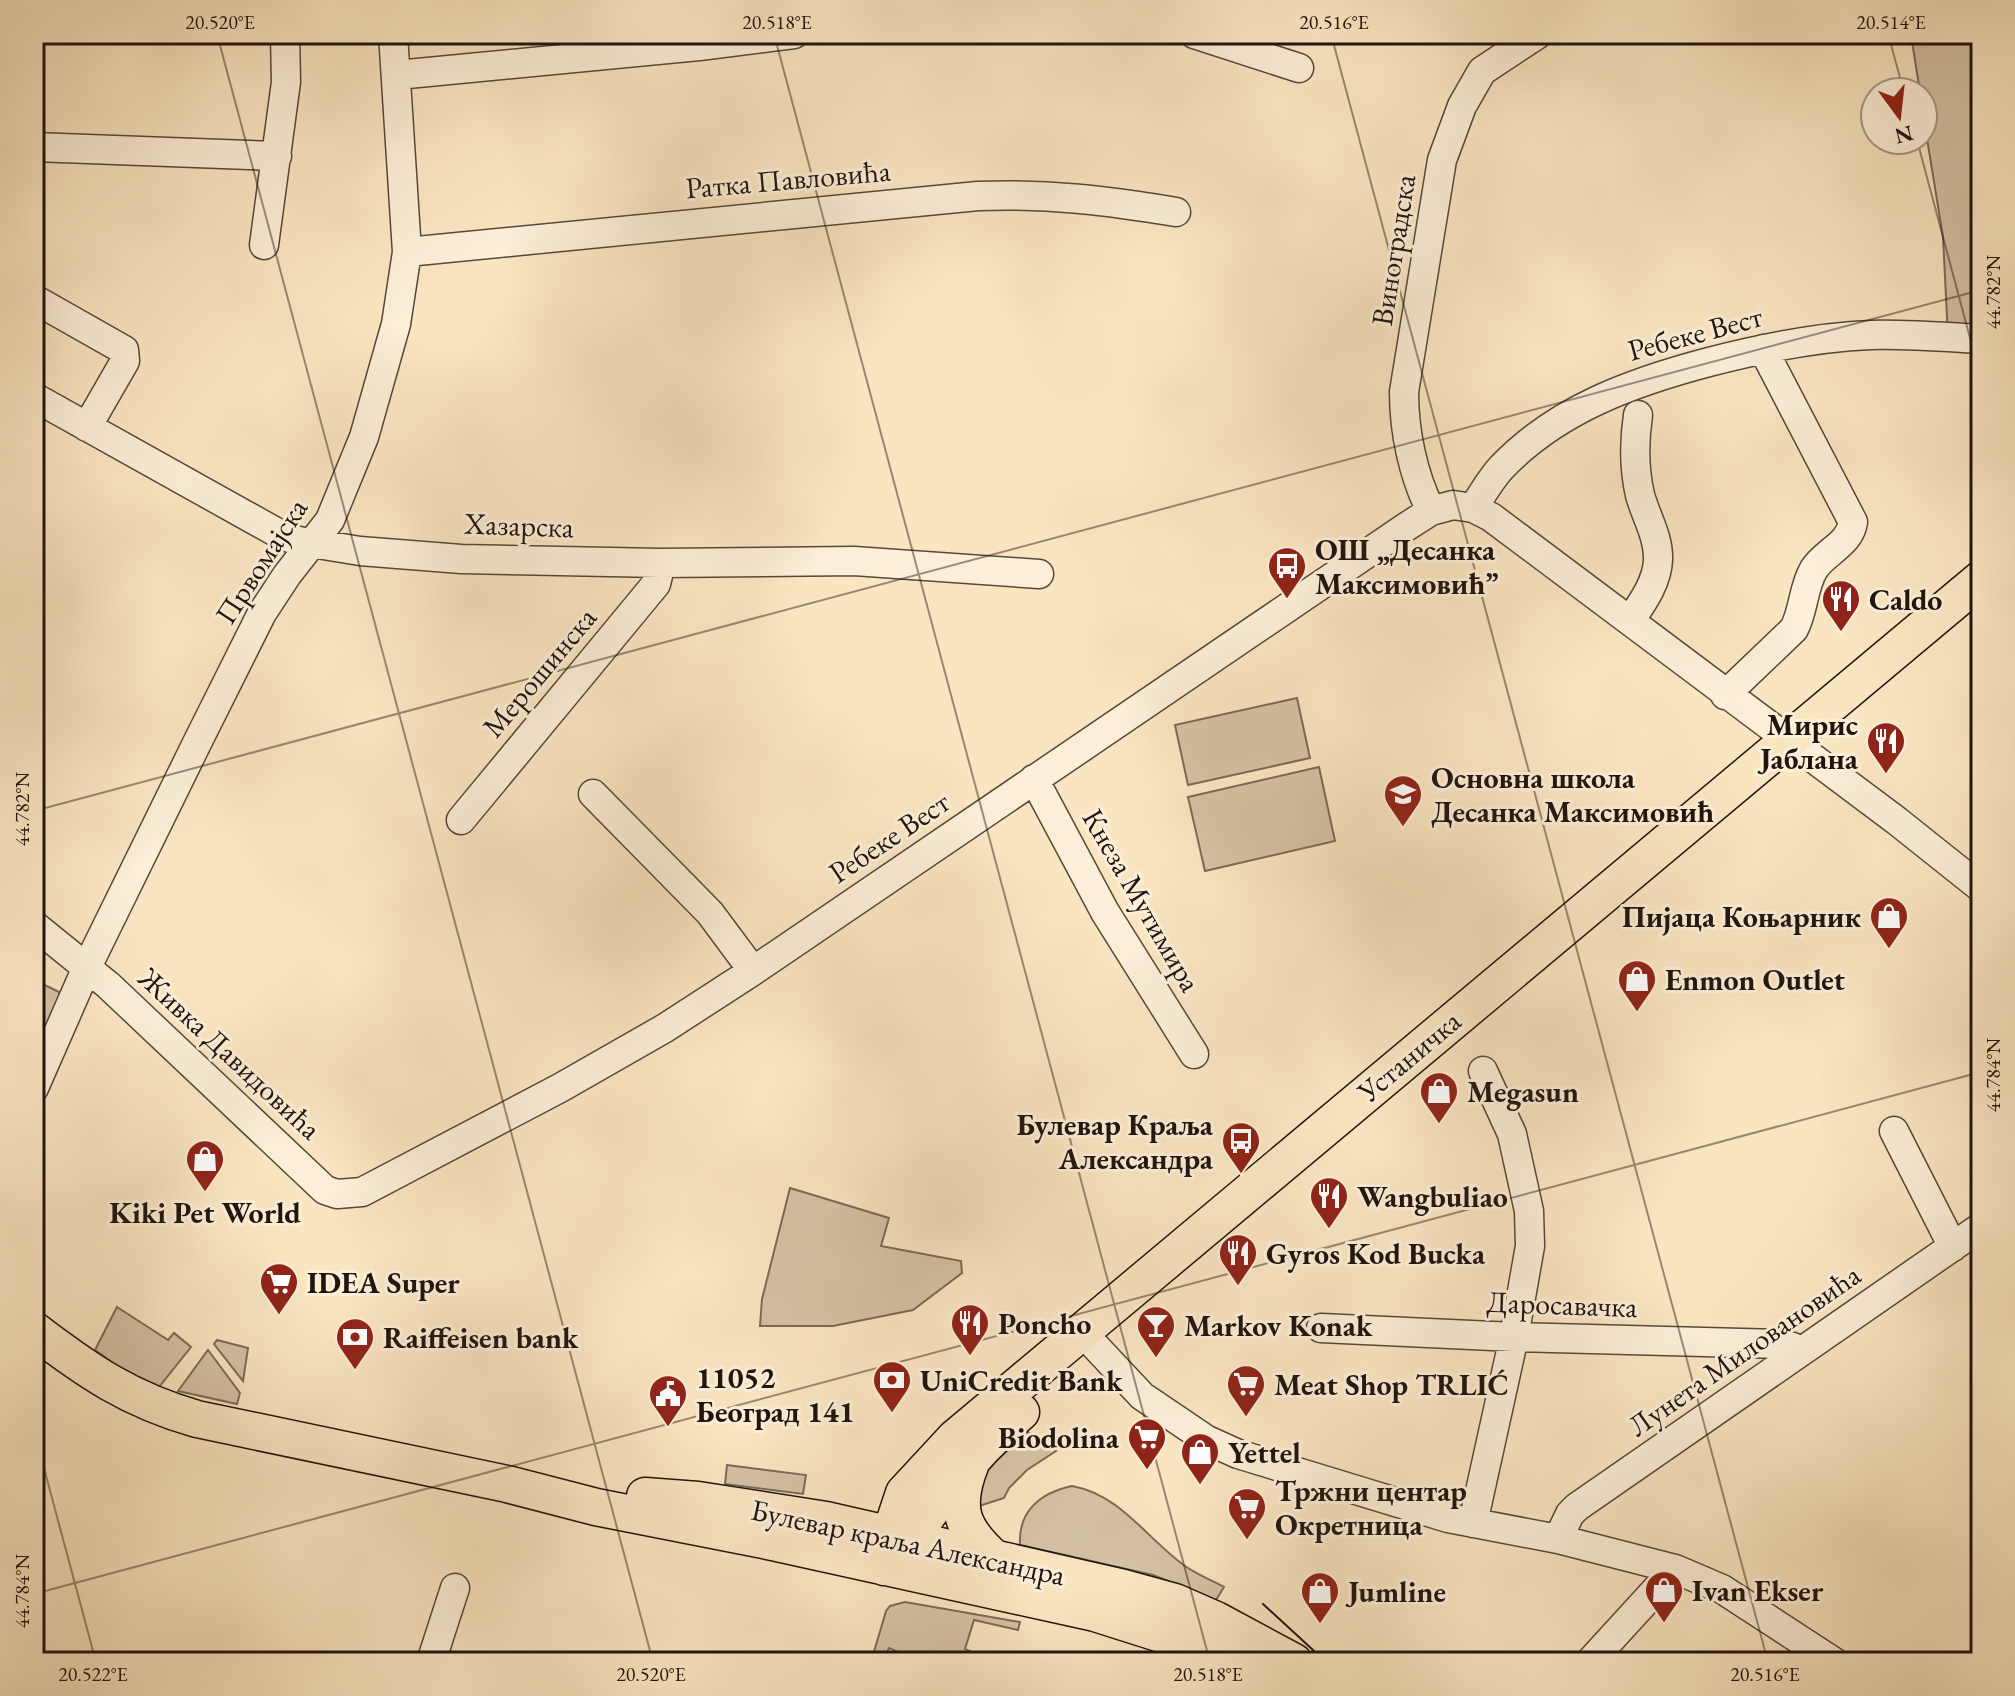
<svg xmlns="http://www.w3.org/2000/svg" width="2015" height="1696" font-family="'EB Garamond',serif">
  <rect width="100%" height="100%" fill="#fae5c1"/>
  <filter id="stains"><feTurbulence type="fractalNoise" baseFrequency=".0025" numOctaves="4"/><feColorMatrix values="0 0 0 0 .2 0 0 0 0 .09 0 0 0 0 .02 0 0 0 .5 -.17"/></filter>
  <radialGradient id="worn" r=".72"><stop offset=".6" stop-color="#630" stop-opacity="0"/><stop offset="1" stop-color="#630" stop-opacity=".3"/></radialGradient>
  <path fill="#d5c1a3" stroke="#7a6a58" stroke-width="2" d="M1914,34H1981V336L1948,337L1943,237L1923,114V92H1920L1912,41Z
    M1297,698L1310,758L1188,785L1175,725Z
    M1319,767L1335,841L1205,871L1188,797Z
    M34,980L59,992V1004L34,1058Z
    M790,1188L889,1218L881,1246L961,1261L962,1273L913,1310L833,1326H760L762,1299Z
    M117,1307L168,1340L174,1333L191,1347L159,1387L125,1372L95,1350Z
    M217,1340L248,1348L243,1381L214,1344Z
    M208,1350L240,1393L237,1404L178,1391Z
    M1028,1432L1056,1451L1027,1470L1009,1488L1004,1498L976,1507L979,1480L990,1466Z
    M727,1465L806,1475L803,1494L725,1484Z
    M1072,1486C1121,1495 1146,1538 1185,1566C1196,1574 1211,1580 1224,1587L1216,1600L1153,1575L1020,1545C1018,1511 1040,1493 1072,1486Z
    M905,1602L1020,1622L1018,1630L974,1620L965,1649L995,1662H921L889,1648L883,1662H871L886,1611L890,1606Z"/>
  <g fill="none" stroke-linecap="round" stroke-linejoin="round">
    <g stroke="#56483b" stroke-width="31">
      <path id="minor" d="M1194,34L1299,68
        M397,75L699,46L794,34
        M34,147L277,156
        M264,245L286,82L285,34
        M407,252L978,196C1046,193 1110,201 1176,212
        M34,299L124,350L125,361L87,427
        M34,397L283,536L299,541L360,551L461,559L661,563L854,561L1039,574
        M1473,508C1482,495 1490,480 1501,468C1557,409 1633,382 1709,362C1763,348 1816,337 1871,335C1908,334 1945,337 1981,339
        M1431,511C1413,475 1404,432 1404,392L1442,160L1462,106L1482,71L1538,34
        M1630,621C1642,603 1657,583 1658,560C1659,537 1646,517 1640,495C1634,469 1634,442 1638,415
        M1725,695L1794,629C1804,610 1803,587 1814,569C1825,552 1850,544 1853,522L1763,349
        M1034,779L1105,912L1194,1054
        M593,794L710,913L753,971
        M461,820L656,584L661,563
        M34,925L108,985L325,1190L337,1194L362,1192L560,1088L665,1028L753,971L1406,527L1431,511L1453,505L1473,508L1491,517L1897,821L1981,888
        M34,1088L87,967L198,741L262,613L287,575L330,520L364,437L396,324L407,252L393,34
        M1894,1131L1953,1247
        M1321,1328L1514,1337L1782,1344L1793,1347L1798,1353
        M1081,1331L1142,1396L1207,1440L1238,1454L1448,1518L1558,1539L1675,1569L1722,1589L1834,1662
        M1473,1523L1514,1337L1530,1246L1529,1211L1512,1134L1483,1071
        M1558,1539L1570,1514L1577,1507L1981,1227
        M431,1662L455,1588
        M1590,1662L1675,1569"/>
    </g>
    <g stroke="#20140e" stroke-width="39">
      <path id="major" d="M34,1330C89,1372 130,1400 197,1419L507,1484L596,1507L773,1542L1095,1613L1199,1646L1238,1662
        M971,1463C953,1508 961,1529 996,1560
        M645,1496L698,1500L826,1520L1124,1588L1175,1602L1216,1620L1294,1662
        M884,1567L890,1535L904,1493L955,1438L1981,579
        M894,1568C928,1508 969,1457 1021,1412"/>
    </g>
    <use href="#minor" stroke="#fceed7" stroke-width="28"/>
    <use href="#major" stroke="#fae5c1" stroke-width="36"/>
    <path stroke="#20140e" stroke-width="2" d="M1263,1604L1326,1662
      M1204,1661L1207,1662"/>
  </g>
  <path fill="none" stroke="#20140e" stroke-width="2" stroke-opacity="0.45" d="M217,34L653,1662M774,34L1210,1662M1331,34L1768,1662M1888,34L1904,92M1917,140L1981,379M34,811L1981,290M34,1431L96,1662M34,1594L1981,1072"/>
  <defs>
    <g id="bus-pin" transform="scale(2)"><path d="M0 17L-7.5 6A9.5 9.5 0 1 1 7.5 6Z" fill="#8f2418" stroke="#fceed7"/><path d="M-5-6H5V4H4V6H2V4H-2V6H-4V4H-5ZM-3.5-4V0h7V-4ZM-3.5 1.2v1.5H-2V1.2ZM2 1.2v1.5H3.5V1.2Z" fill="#fff"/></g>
    <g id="restaurant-pin" transform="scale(2)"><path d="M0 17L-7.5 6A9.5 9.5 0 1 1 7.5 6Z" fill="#8f2418" stroke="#fceed7"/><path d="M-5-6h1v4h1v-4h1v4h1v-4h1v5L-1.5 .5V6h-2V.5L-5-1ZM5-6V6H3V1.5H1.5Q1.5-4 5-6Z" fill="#fff"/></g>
    <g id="school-pin" transform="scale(2)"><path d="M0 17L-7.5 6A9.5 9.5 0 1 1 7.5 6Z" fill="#8f2418" stroke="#fceed7"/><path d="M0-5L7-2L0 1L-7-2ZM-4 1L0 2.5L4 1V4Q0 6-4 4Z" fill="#fff"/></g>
    <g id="shop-pin" transform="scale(2)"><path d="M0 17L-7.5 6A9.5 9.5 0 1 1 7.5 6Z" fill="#8f2418" stroke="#fceed7"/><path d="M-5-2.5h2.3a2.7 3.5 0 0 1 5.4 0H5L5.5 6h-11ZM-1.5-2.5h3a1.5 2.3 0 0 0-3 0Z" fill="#fff"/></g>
    <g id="supermarket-pin" transform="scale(2)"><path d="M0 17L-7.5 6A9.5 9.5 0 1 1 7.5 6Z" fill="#8f2418" stroke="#fceed7"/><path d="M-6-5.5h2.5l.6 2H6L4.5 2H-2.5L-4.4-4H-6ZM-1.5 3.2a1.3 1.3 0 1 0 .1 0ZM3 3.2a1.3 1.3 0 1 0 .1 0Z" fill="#fff"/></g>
    <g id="bar-pin" transform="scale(2)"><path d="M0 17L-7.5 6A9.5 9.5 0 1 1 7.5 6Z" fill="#8f2418" stroke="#fceed7"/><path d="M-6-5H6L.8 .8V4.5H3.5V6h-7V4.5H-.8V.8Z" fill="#fff"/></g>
    <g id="bank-pin" transform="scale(2)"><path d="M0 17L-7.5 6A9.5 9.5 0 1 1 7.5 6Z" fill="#8f2418" stroke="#fceed7"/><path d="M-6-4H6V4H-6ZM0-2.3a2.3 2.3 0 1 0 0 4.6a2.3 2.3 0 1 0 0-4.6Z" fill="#fff"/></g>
    <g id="civic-pin" transform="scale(2)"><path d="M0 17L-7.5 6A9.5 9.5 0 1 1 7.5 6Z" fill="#8f2418" stroke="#fceed7"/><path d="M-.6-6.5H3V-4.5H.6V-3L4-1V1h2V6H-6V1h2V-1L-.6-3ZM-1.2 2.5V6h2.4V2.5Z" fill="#fff"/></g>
  </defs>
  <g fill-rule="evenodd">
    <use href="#bus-pin" x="1287" y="566"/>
    <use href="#restaurant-pin" x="1841" y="599"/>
    <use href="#restaurant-pin" x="1886" y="741"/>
    <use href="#school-pin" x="1403" y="794"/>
    <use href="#shop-pin" x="1889" y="916"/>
    <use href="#shop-pin" x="1637" y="979"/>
    <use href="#shop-pin" x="1439" y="1091"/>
    <use href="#bus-pin" x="1241" y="1141"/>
    <use href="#shop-pin" x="205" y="1159"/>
    <use href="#restaurant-pin" x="1329" y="1196"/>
    <use href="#restaurant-pin" x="1238" y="1253"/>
    <use href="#supermarket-pin" x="279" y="1282"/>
    <use href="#restaurant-pin" x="970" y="1323"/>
    <use href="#bar-pin" x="1156" y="1325"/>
    <use href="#bank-pin" x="355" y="1337"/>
    <use href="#bank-pin" x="892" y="1380"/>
    <use href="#supermarket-pin" x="1246" y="1384"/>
    <use href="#civic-pin" x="668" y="1394"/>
    <use href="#supermarket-pin" x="1147" y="1437"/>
    <use href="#shop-pin" x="1200" y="1452"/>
    <use href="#supermarket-pin" x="1247" y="1507"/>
    <use href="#shop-pin" x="1664" y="1590"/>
    <use href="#shop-pin" x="1320" y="1591"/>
  </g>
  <g text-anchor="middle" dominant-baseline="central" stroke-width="6" stroke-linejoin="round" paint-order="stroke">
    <g font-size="30" fill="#20140e" stroke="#fceed7">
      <text transform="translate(788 179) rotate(-5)">Ратка Павловића</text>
      <text transform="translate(1393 250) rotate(-81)">Виноградска</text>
      <text transform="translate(1695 333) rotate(-15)">Ребеке Вест</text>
      <text transform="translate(519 525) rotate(2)">Хазарска</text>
      <text transform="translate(261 561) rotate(-57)">Првомајска</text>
      <text transform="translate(539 672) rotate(-50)">Мерошинска</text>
      <text transform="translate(889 837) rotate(-34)">Ребеке Вест</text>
      <text transform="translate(1142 900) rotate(60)">Кнеза Мутимира</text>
      <text transform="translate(230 1053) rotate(43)">Живка Давидовића</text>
      <text transform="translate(1409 1056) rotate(-40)">Устаничка</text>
      <text transform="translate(1562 1304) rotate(2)">Даросавачка</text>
      <text transform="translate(1744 1350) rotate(-35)">Лунета Миловановића</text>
      <text transform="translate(908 1542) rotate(12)">Булевар краља Александра</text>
    </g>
    <g font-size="30" font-weight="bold" fill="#20140e" stroke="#fceed7" text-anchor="start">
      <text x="1315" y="549">ОШ „Десанка<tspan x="1315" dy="34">Максимовић”</tspan></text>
      <text x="1869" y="599">Caldo</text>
      <text x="1858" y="724" text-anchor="end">Мирис<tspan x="1858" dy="34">Јаблана</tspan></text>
      <text x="1431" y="777">Основна школа<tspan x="1431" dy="34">Десанка Максимовић</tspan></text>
      <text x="1861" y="916" text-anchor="end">Пијаца Коњарник</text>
      <text x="1665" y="979">Enmon Outlet</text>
      <text x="1467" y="1091">Megasun</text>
      <text x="1213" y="1124" text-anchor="end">Булевар Краља<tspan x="1213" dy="34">Александра</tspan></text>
      <text x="1357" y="1196">Wangbuliao</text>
      <text x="205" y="1212" text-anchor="middle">Kiki Pet World</text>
      <text x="1266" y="1253">Gyros Kod Bucka</text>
      <text x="307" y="1282">IDEA Super</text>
      <text x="998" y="1323">Poncho</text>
      <text x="1184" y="1325">Markov Konak</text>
      <text x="383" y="1337">Raiffeisen bank</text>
      <text x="696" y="1377">11052<tspan x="696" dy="34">Београд 141</tspan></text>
      <text x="920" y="1380">UniCredit Bank</text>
      <text x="1274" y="1384">Meat Shop TRLIĆ</text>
      <text x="1119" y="1437" text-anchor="end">Biodolina</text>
      <text x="1228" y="1452">Yettel</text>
      <text x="1275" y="1490">Тржни центар<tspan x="1275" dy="34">Окретница</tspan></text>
      <text x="1692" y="1590">Ivan Ekser</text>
      <text x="1348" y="1591">Jumline</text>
    </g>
  </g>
  <rect width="2015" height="1696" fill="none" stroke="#fae5c1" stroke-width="88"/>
  <g transform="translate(1899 116) rotate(165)"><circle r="38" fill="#fceed7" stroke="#a49787" stroke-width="2"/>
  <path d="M0-6L14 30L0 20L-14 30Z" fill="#8f2418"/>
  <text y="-12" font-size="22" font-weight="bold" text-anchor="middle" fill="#20140e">N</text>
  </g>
  <rect x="44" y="44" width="1927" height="1608" fill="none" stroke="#20140e" stroke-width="3"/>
  <g font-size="20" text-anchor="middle" fill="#20140e">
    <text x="220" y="29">20.520°E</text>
    <text x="777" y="29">20.518°E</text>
    <text x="1334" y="29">20.516°E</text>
    <text x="1891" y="29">20.514°E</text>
    <text transform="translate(1993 292) rotate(-90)" y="7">44.782°N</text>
    <text transform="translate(22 809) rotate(-90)" y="7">44.782°N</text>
    <text transform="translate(1993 1075) rotate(-90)" y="7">44.784°N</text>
    <text transform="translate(22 1591) rotate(-90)" y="7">44.784°N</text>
    <text x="93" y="1681">20.522°E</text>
    <text x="651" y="1681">20.520°E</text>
    <text x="1208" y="1681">20.518°E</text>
    <text x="1765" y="1681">20.516°E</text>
  </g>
  <rect width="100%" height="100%" filter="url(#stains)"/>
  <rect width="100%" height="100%" fill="url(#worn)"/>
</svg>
